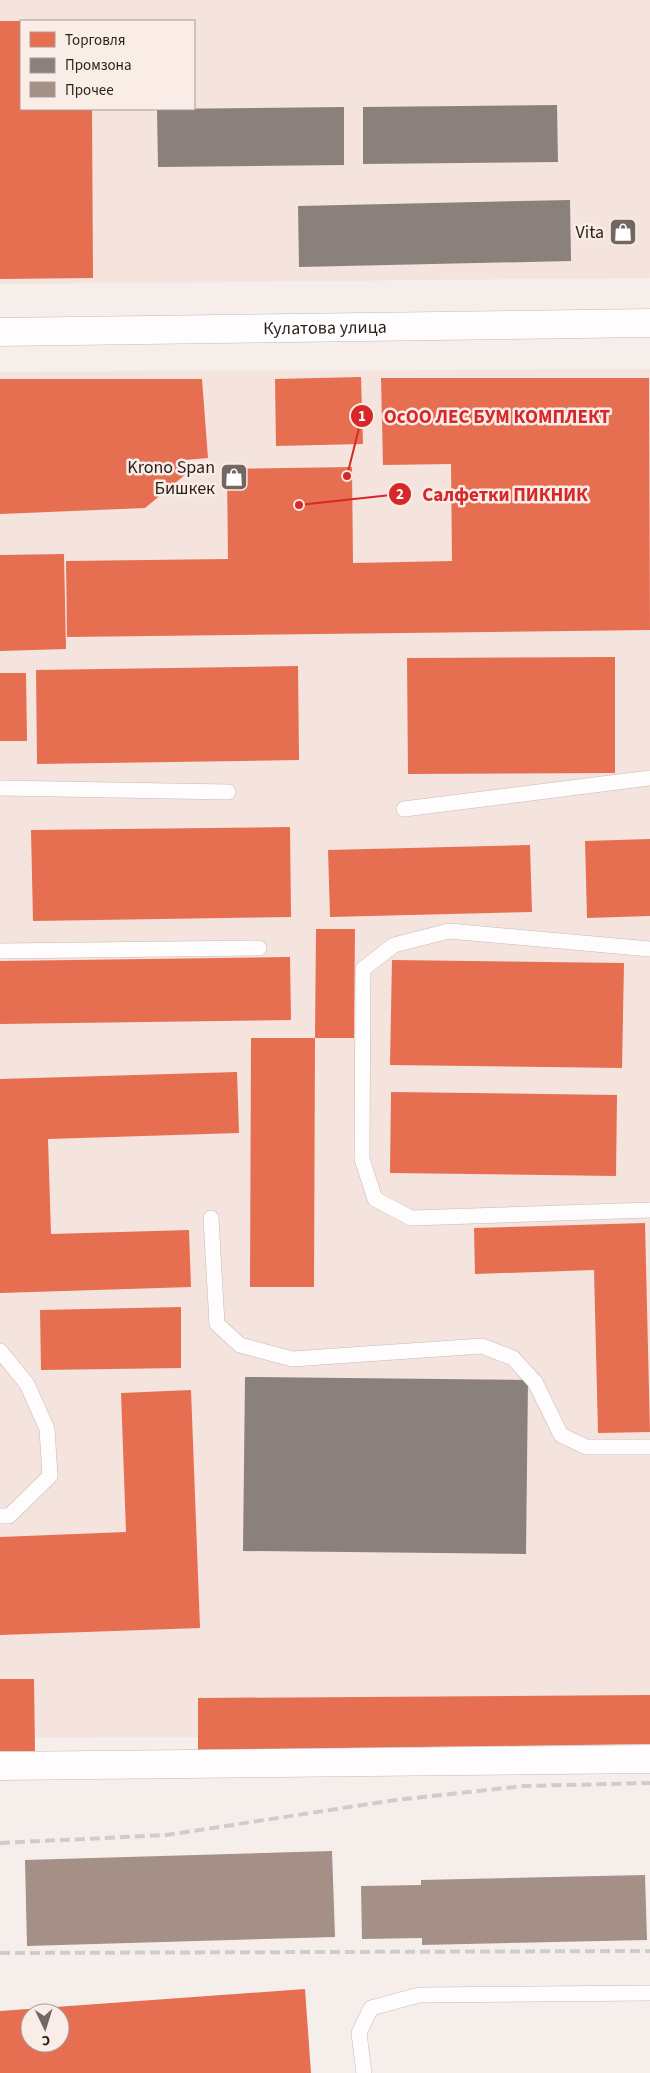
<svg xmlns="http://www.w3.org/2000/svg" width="650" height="2073" font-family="'Source Sans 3',sans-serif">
  <rect width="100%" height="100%" fill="#f6eeeb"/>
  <path fill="#f5e3dd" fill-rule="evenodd" d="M0,0H650V278L0,284ZM21,21H194V109H21Z
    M650,369V1735L0,1738V372Z"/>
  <path fill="#e76f51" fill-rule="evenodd" d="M0,21H21V109H92L93,278L0,279Z
    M361,377L363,444L276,446L275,379Z
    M381,378H649L650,630L67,637L66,561L228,559L227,469L352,467L353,563L452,561L451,464L383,465Z
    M0,379H202L208,458L185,460L186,474L145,508L0,514Z
    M64,554L66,649L0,651V555Z
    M615,657V773L408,774L407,658Z
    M298,666L299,760L37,764L36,670Z
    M0,673H26L27,741H0Z
    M290,827L291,917L33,921L31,830Z
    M650,839V916L587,918L585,841Z
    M530,845L532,912L330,917L328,850Z
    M316,929H355L354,1038H315Z
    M290,957L291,1020L0,1024V961Z
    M392,960L624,963L622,1068L390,1065Z
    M251,1038H315L314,1287H250Z
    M237,1072L239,1133L48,1139L51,1234L189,1230L191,1287L0,1293V1079Z
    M391,1092L617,1095L616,1176L390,1173Z
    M645,1223L650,1432L598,1433L594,1270L475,1274L474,1228Z
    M181,1307V1368L41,1370L40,1310Z
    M191,1390L200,1628L0,1635V1537L126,1532L121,1393Z
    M0,1679H34L35,1751H0Z
    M650,1695V1744L198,1750V1698Z
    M305,1989L311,2073H0V2011ZM30,2013H60V2043H30Z"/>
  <path fill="#8a817c" d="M557,105L558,162L363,164V107Z
    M344,107V165L158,167L157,109Z
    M570,200L571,261L299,267L298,206Z
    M245,1377L528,1380L526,1554L243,1551Z"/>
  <path fill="#a49086" d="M332,1851L335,1937L27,1946L25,1860Z
    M645,1875L647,1940L422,1945V1938L362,1939L361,1886L421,1885V1880Z"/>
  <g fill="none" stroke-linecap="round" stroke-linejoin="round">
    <g stroke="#c5bcb8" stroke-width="16">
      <path id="service" d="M0,788L228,792
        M404,809L650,778
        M650,949L449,931L394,945L363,969L362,1159L375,1199L411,1218L650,1210
        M0,951L259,948
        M211,1218L217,1324L240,1345L292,1359L482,1346L513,1358L535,1382L561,1435L586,1447H650
        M0,1351L27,1384L47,1429L50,1476L9,1516H0
        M364,2073L359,2033L371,2008L419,1995L650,1993"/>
    </g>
    <g stroke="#c5bcb8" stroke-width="29">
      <g id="minor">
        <path id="s1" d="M0,332L650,323"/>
        <path d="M0,1766L650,1759"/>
      </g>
    </g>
    <use href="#service" stroke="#fefcfc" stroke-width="15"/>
    <use href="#minor" stroke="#fefcfc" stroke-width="28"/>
    <path stroke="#cfcdcc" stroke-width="4" stroke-dasharray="10 5" stroke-linecap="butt" d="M0,1843L166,1835L396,1800L524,1786L650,1783
      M0,1953L650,1951"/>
  </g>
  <defs>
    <g id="shop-square" transform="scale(1.4375)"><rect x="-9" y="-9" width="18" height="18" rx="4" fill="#726763" stroke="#faede7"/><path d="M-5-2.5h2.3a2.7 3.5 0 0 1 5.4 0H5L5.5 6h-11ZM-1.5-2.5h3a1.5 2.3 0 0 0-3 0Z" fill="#fff"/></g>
  </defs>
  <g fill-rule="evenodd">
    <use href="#shop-square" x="623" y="232"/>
    <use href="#shop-square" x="234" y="477"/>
  </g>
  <g text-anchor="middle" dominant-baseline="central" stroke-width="5" stroke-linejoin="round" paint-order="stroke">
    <g font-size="18" fill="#2b1f1a" stroke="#faede7" text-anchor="end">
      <text x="604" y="232">Vita</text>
      <text x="215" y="467">Krono Span<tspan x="215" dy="21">Бишкек</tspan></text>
    </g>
    <g font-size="18" fill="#2b1f1a" stroke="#faede7">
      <text stroke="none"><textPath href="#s1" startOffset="325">Кулатова улица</textPath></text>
    </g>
  </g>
  <path fill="none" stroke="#d62828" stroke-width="2" d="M347 476L362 416M299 505L400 494"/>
  <g fill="#d62828" stroke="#faede7" stroke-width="2">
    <circle cx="347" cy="476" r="5"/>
    <circle cx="299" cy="505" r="5"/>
    <circle cx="362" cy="416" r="12"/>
    <circle cx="400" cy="494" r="12"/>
  </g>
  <g font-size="15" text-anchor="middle" font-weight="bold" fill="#fff">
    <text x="362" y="421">1</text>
    <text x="400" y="499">2</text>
  </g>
  <g font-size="19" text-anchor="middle" font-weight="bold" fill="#d62828" stroke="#faede7" stroke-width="5" stroke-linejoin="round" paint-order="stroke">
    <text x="497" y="423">ОсОО ЛЕС БУМ КОМПЛЕКТ</text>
    <text x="505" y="501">Салфетки ПИКНИК</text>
  </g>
  <rect x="20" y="20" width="175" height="90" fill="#faede7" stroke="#a79b95"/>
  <rect x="30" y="32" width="25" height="15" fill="#e76f51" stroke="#a79b95"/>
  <text x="65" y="45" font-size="15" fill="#2b1f1a">Торговля</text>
  <rect x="30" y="58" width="25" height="15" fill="#8a817c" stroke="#a79b95"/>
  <text x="65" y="70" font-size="15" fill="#2b1f1a">Промзона</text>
  <rect x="30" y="82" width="25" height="15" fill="#a49086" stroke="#a79b95"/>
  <text x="65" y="95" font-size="15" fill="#2b1f1a">Прочее</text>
  <g transform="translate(45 2028) rotate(176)"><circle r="24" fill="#faede7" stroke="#a79b95"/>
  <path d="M0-4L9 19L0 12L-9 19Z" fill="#726763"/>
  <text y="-8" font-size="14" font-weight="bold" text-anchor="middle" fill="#2b1f1a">С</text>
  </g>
</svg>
